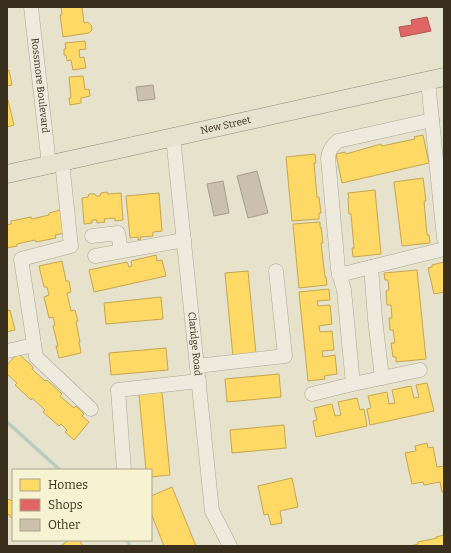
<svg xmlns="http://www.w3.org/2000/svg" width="451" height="553" font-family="Bitter,serif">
  <rect width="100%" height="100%" fill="#e6e2cc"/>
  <path fill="#ffd966" stroke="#c4a650" d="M61,7H82L84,23L88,22L91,25L92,30L89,33L63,37L60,15H62Z
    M85,41L86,49L79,50L80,58L84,57L86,68L73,70L71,60L67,61L66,55H64V49H66L65,43Z
    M9,70L12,85L7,86V71Z
    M83,76L85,90L89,89L90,96L81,98V103L70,105L69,98H71L69,77Z
    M7,100H8L14,125L7,127Z
    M423,135L429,163L342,183L336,154L345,152L346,154L381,144L382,146L415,139L414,137Z
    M315,154L316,163H314L317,197H319L321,213H319V219L292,221L286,157Z
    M423,178L426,201H424L427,235H429L430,243L402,246L394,182Z
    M375,190L381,254L353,257L352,248H354L351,214H349L348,198H349L348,193Z
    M107,192L108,194L121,193L123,220L115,221V218L104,219L105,222L97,223V220H92V223L84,224L82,198L88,197L89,194H95L96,196H100L101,193Z
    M159,193L162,231L153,232V236L140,237L141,239L138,240V237L130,238L126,196Z
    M60,210L65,233L55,235L56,238L36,242L35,240L17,244V246L7,248V225L11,224V221L31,217L32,219L49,215V213Z
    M320,222V227H321L323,243H321L325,277H326L327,285L299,288L293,224Z
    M156,255L157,261L162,260L166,276L94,292L89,270L127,262L129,267L132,266L131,261Z
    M62,261L66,281H69L71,292L67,293L71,311L75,310L78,321L76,322L80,342H79L81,353L59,358L56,346H58L53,326L55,325L53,317L49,318L44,297L49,295L47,287H44L39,266Z
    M444,262V292L434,294L428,268L432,267V265Z
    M417,270L426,359L396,362V357H393L391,343H395L393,330H390L389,318H392L391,305H387L386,291L389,290L388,280H385L384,273Z
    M248,271L256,354L233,357L225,273Z
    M329,289L330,300L317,301L318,306L330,305L332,324L319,326L320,332L332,331L334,350L322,351L323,357L335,355L337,374L324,376L325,379L308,381L299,292Z
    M161,297L163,319L106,324L104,303Z
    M7,306L8,311L10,310L15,330L7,332Z
    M166,348L168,370L111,375L109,353Z
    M18,353L33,367L32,369L45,381L47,380L62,394L60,396L74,408L76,406L84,414L82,416L89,422L74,440L65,432L67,430L61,424L59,426L43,412L45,410L32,398L31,400L15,385L17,383L7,374V365Z
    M279,374L281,397L227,402L225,379Z
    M427,383L434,411L370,425L367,409L371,408L368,396L387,392L389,404L395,403L392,390L411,386L414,398L419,397L416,385Z
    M162,392L170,475L151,477V470H146L139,394Z
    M357,398L360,410L364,409L367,426L316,437L313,421L317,420L314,408L332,404L335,416L341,415L338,402Z
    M284,425L286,448L232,453L230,430Z
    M427,443L428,448L433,447L437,467L444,466V492H442L440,482L424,485L423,482L412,484L405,453L416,451L415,446Z
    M292,478L298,507L280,511L282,523L271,525L268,514L264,515L258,486Z
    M172,487L196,546H164L151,513V496Z
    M7,499L13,501V518L10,517V515L7,514Z
    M444,535V546H410L418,544V542L437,538L436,537Z
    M69,540H79L83,546H63L62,545Z"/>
  <path fill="#e06666" stroke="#ae5650" d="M427,17L431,31L401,37L399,27L412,25L411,20Z"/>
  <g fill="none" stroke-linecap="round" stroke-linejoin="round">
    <path stroke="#b8ccc2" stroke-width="3.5" d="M7,422L60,470
      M127,540L130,546"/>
  </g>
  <path fill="#cac0ad" stroke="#a69d8b" d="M153,85L155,99L138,101L136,87Z
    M257,171L268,213L248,218L237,176Z
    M223,181L229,213L214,216L207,184Z"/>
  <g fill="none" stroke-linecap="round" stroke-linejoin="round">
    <g stroke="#aba695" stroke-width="15">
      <g id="minor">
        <path id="s1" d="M31,7L49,165"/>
        <path d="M428,81L444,238"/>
        <path id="s2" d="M173,137L212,511L230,546"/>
        <path d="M62,162L71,246L21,259L36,357L91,409"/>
        <path d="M92,236L118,233L121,251"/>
        <path d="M95,256L184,240"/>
        <path d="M339,275L371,267"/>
        <path d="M7,351L34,345"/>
        <path d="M197,366L285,356L276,271"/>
        <path d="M382,378L375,319L371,267L444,249"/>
        <path d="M353,384L344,290L338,269L328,158C329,150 332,146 338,141L432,120"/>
        <path d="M312,394L353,384L420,370"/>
        <path d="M124,470L118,390L199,381"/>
      </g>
    </g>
    <g stroke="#908b7c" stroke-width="19">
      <g id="major">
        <path id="s3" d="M7,174L444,77"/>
      </g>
    </g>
    <use href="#minor" stroke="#eeebde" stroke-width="14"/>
    <use href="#major" stroke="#e5e2cf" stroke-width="18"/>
  </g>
  <g text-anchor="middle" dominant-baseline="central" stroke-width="4" stroke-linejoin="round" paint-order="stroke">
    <g font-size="10" fill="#3a2f1d" stroke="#f7f2d1">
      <text stroke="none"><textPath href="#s1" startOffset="79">Rossmore Boulevard</textPath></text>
      <text stroke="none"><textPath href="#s3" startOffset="224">New Street</textPath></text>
      <text stroke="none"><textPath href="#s2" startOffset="208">Claridge Road</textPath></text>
    </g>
  </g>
  <rect width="451" height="553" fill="none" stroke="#3a2f1d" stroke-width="16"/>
  <rect x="12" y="469" width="140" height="72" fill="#f7f2d1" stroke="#aba489"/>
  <rect x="20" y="479" width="20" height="12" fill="#ffd966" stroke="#aba489"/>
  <text x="48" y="489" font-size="12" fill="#3a2f1d">Homes</text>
  <rect x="20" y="499" width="20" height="12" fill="#e06666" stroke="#aba489"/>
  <text x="48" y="509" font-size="12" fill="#3a2f1d">Shops</text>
  <rect x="20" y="519" width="20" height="12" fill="#cac0ad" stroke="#aba489"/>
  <text x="48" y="529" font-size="12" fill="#3a2f1d">Other</text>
</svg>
